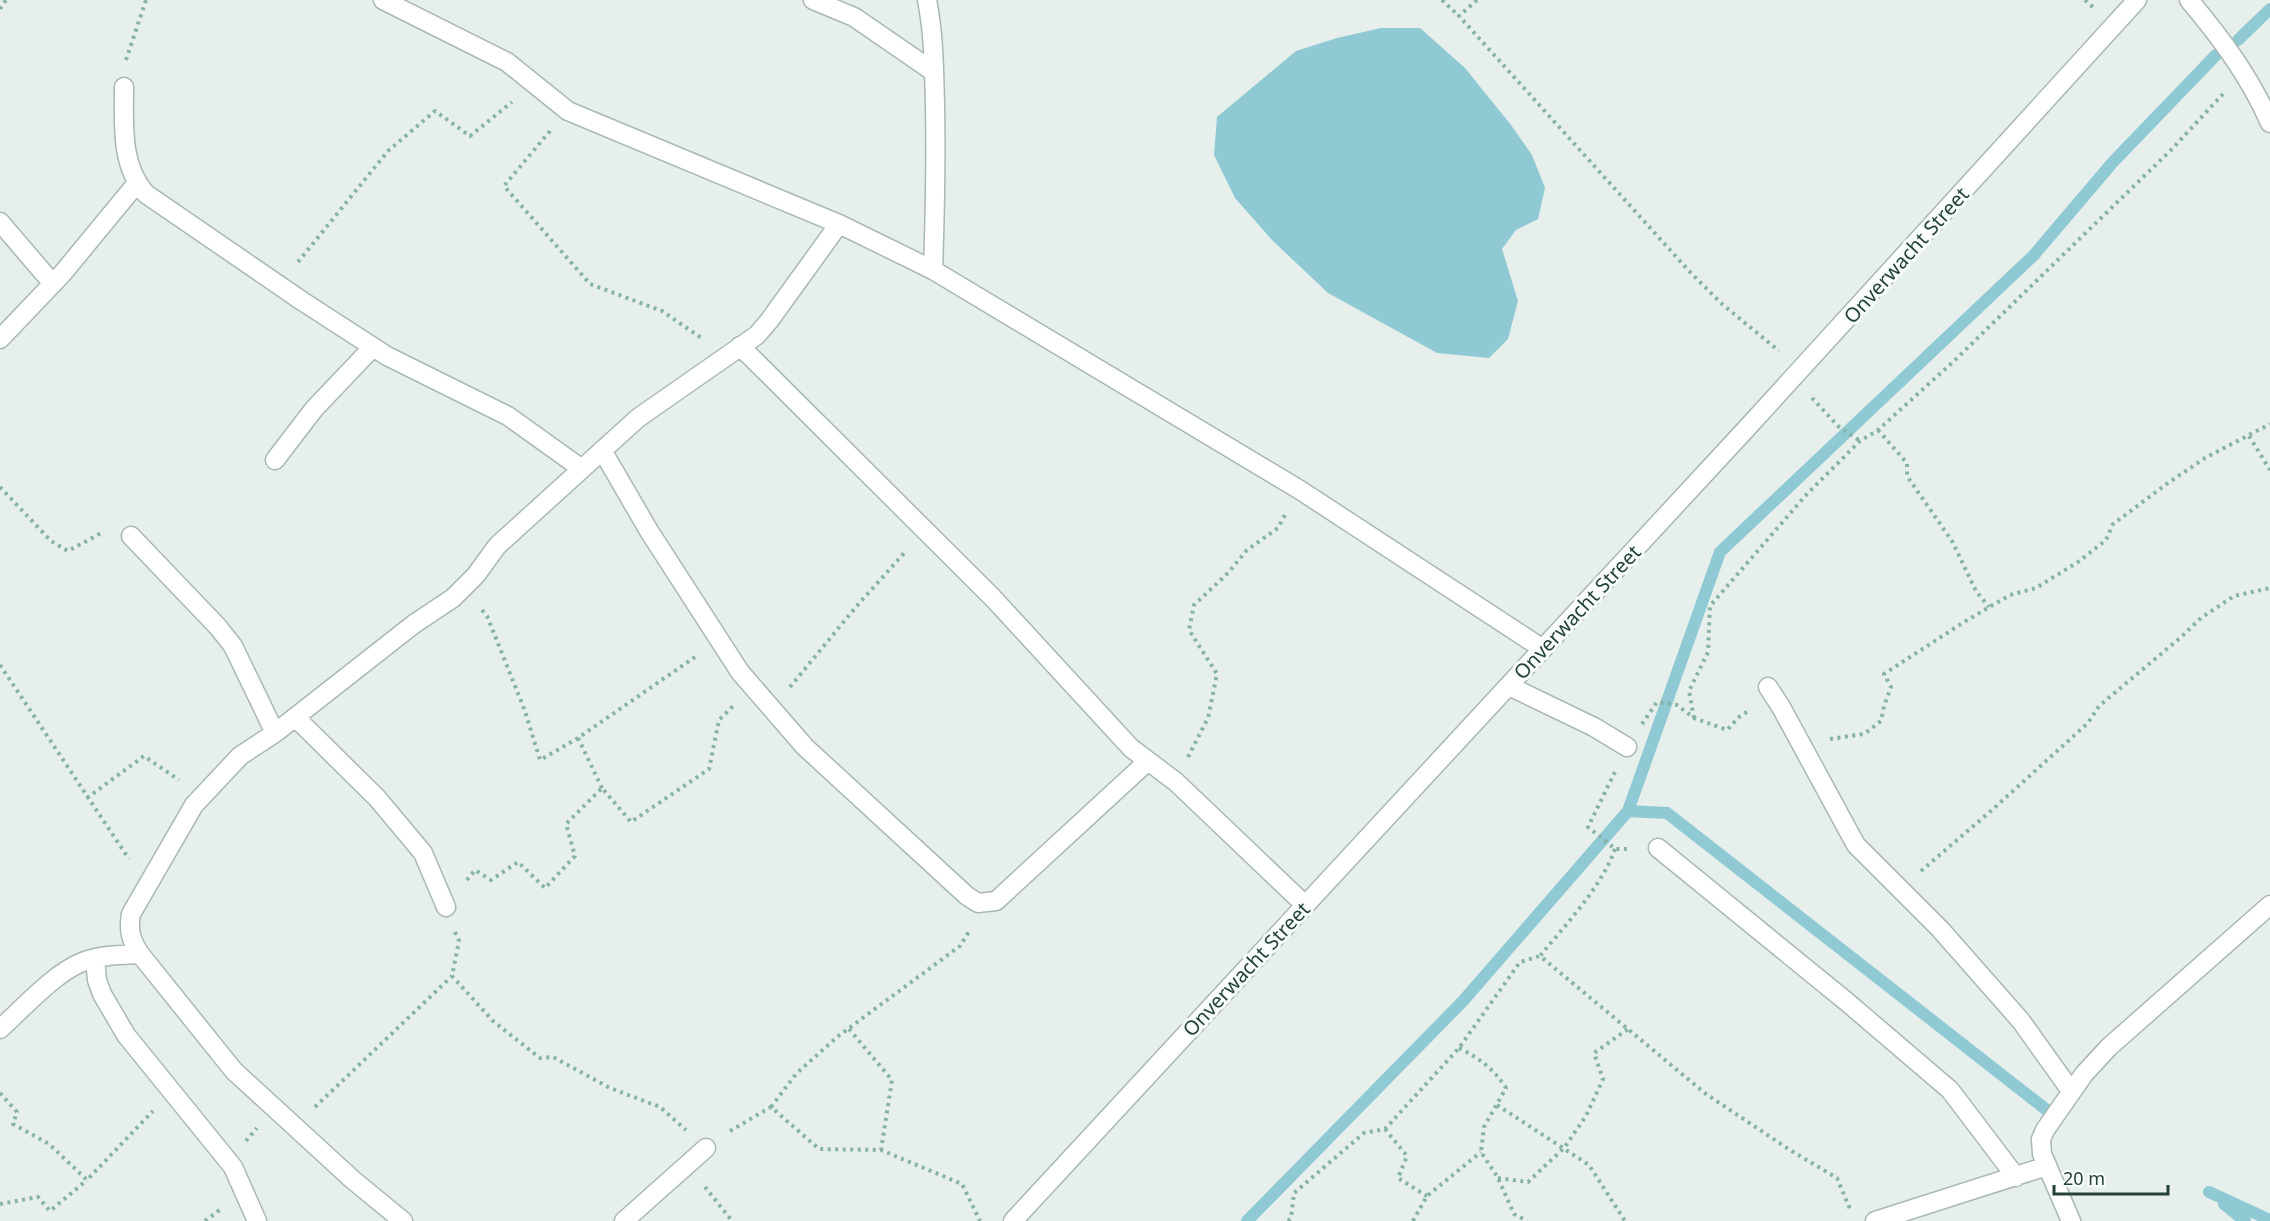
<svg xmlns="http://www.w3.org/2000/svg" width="2270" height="1221" font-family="'Noto Sans',sans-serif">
  <rect width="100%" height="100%" fill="#e6efeb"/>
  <path fill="#8ec9d4" d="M1381,28H1420L1465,68L1511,125L1532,155L1545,188L1538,219L1516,230L1502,249L1518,301L1508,339L1489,358L1437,353L1328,293L1272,240L1235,198L1214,155L1217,117L1296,51L1337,38Z"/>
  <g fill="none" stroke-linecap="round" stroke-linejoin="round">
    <path stroke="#8ec9d4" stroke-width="12" d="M2238,40L2270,9
      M1628,811L1720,552L2034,255L2113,162L2216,55
      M2209,1192L2270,1220
      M2224,1204L2245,1221
      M1247,1221L1463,1001L1628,811L1667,813L2048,1111"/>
    <g stroke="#a8b8b2" stroke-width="21">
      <path id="minor" d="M383,0L507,62L568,111L839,224L933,270L1300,490L1543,649
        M813,0L854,17L934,72
        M927,0C934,35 934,70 935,105C936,160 935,215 933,270
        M2189,0C2221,38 2250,77 2270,123
        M124,87C124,124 120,165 146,194L302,301L387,356L508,416L582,469
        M0,222L53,284
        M0,339L62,274L137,183
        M740,346L993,598L1131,748L1176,782L1305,905
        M602,450L649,531L740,672L805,747L967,896L978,903L996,901L1148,761
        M275,460L314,409L373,347
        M131,536L218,627L233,646L275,733
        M1509,686L1594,727L1627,747
        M1768,687L1781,707L1856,845L1940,929L2021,1021L2071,1091
        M295,717L377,798L423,853L446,907
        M1658,848L1847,1002L1950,1090L2016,1177
        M95,958L97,980L102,994L126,1035L233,1167L257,1221
        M0,1029C22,1009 54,974 80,963C99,955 119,955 140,954
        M403,1221L353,1180L234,1071L140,954C131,940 128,931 131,914L194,805L240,756L275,733L414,624L453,598L476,575L497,546L638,418L757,335L769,321L839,224
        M624,1221L706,1148
        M1875,1221L2047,1166
        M2071,1221L2042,1154L2041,1139L2045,1130L2084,1074L2109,1047L2270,905"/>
    </g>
    <g stroke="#a8b8b2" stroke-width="21">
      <path id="tertiary" d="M1013,1221L1747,428L2137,0"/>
    </g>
    <path stroke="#86b3a5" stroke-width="4" stroke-dasharray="3 4.5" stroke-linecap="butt" d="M1442,0L1459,16
      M1477,0L1459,16L1689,271L1722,304L1779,351
      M2085,0L2094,8
      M0,9L6,0
      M126,60L146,0
      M550,131L504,186L590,284L662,311L703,339
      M298,262L388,151L435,111L470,136L512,102
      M1812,398L1838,426L1860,441
      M1878,430L1907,463V476L1952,541L1976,591L1989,607
      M2249,436L2270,470
      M0,487L51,541L68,551L103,532
      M482,610L487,616L525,711L540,760L578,738
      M0,665L129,859
      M790,687L855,608L906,551
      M1694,718L1689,691L1708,652L1710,606L1806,495L1860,441L1878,430L1954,361L2172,149L2223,94
      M1642,724L1657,702L1677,705L1694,718L1727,730L1739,717L1750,710
      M1830,739L1864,734L1881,721L1884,706L1891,687L1884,674L1964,622L2010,595L2036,588L2078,562L2106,540L2113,524L2168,483L2205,458L2270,424
      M1188,757L1208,718L1217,674L1189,630L1194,605L1228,573L1247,550L1278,528L1286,513
      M1615,772L1588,827L1615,849H1631
      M602,788L578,738L695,657
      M87,798L144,756L179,780
      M1615,849C1601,888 1566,924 1540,956L1706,1094L1790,1150L1837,1178L1850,1209
      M1921,871L1992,810L2088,723L2099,706L2180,638L2201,618L2234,596L2270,588
      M467,880L475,870L491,880L518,862L545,888L575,856L566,824L602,788L631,822L709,769L719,720L733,706
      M455,932L459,941L452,976L493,1021L540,1058L553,1057L610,1088L660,1107L686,1130
      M849,1029L892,1080L881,1150
      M1459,1048C1479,1058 1494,1069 1506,1088L1484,1127L1481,1152L1498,1178L1514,1214L1527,1221
      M0,1093L17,1112L13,1124L49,1144L87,1180L153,1111
      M1497,1105L1589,1165L1625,1221
      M315,1107L452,976
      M771,1107L796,1074L837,1037L960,946L970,930
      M1385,1129L1407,1156L1398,1178L1427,1196
      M730,1131L771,1107L819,1149L881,1150L962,1184L980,1221
      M246,1141L257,1128
      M1498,1178L1528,1182L1564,1148L1586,1116L1603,1079L1594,1053L1628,1029
      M705,1187L732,1221
      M0,1204L38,1197L50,1211L87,1180
      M205,1221L221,1209
      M1288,1221L1291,1218L1294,1193L1364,1133L1385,1129L1459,1048L1520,962L1540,956
      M1413,1221L1427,1196L1481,1152"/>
    <use href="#minor" stroke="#fff" stroke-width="18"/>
    <use href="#tertiary" stroke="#fff" stroke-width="18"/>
  </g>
  <g text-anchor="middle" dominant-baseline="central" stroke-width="6" stroke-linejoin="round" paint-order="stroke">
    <g font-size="20" fill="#24423a" stroke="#f7fbf9">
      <text transform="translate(1906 255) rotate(-48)">Onverwacht Street</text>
      <text transform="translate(1577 612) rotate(-47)">Onverwacht Street</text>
      <text transform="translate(1246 969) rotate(-47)">Onverwacht Street</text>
    </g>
  </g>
  <path d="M2054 1185v9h114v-9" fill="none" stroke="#24423a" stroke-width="3"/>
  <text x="2063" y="1185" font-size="18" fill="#24423a" stroke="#f7fbf9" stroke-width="4.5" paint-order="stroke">20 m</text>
</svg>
